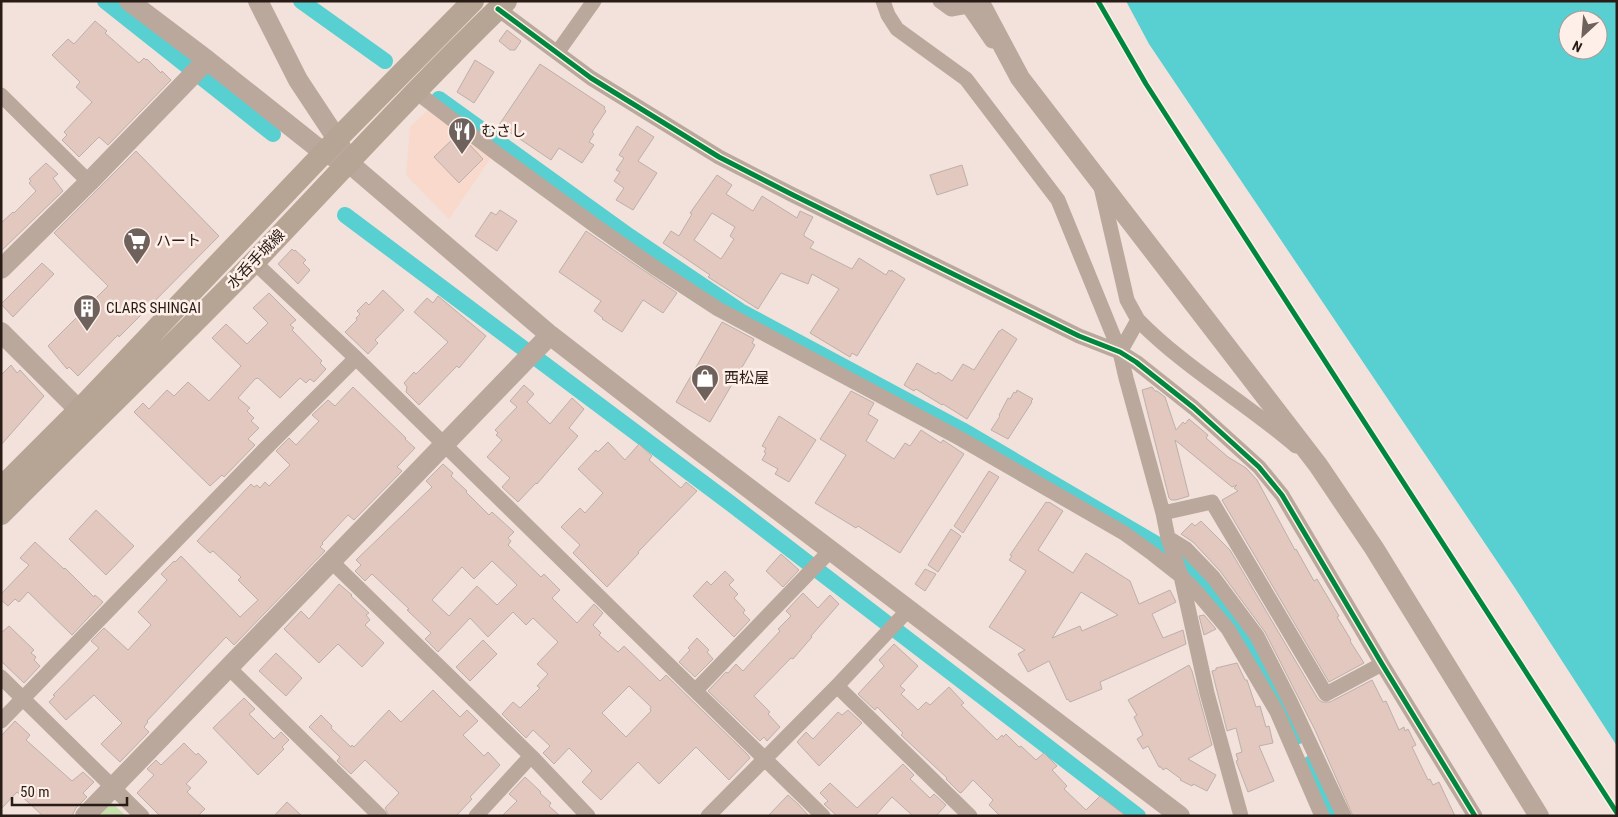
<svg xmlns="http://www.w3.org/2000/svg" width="1618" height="817" font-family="'Roboto Condensed','Noto Sans JP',sans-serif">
  <rect width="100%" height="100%" fill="#f2e2db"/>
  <path fill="#f8d9cc" d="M428,110L492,156L449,219L406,175L410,127Z"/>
  <path fill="#c8dfae" d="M111,802L126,816H99Z"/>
  <path fill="#58cfd0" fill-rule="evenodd" d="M1126,1H1617V746L1515,588L1149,44ZM1568,20H1598V50H1568Z"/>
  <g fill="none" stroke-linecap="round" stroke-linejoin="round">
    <path stroke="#58cfd0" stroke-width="16" d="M105,1L273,134
      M301,1L385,61
      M439,99L629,236L740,311L962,430L1175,555L1208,585L1251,643L1298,736
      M345,215L730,503L1138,816
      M1311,763L1334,816"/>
  </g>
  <path fill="#e2c8be" stroke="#bdafab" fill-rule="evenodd" d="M95,21L107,31L105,33L139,63L144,58L146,60L147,59L161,73L162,71L171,80L108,145L99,137L79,157L62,140L67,135L64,132L92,102L76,87L80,82L52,55L68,39L74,44Z
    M507,30L521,41L515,50H510L499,41Z
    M475,60L494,72L474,103L457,92Z
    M540,64L605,107L604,109L606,111L592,132L594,134L589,142L594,145L582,163L559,148L551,160L499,125Z
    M637,126L654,137L638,161L657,173L633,210L616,200L624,188L614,181L620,172L616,170L624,158L619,155Z
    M457,135L469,144L483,159L459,183L434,157Z
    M136,151L219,236L134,322L119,337L118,335L78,376L69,367L67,369L48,346L108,286L54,233Z
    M46,163L58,174L53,178L63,191L1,251V223L13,212L14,213L36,191L29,183L31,181L29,179Z
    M962,165L968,185L937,195L930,175Z
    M717,175L732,185L726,194L753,211L762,196L797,218L800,211L813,217L804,234V236L814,242L810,248L852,269L859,258L886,275L889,270L891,272V270L905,279L857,356L852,353L850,357L810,333L839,289L812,274L808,284L781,273L758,309L708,277L710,275L663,243L671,231L679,236L692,214L690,213ZM712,213L735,227L730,236L734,239L721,259L694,240Z
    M500,210L517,221L497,251L475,236L491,212L496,215Z
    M586,231L677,293L663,313L643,300L622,332L602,319L603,318L594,311L601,301L559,272Z
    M292,249L294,251L295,250L306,260L303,263L310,270L298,284L278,264Z
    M42,263L54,274L13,317L1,304Z
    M383,290L404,310L375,340L378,343L368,354L345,332L357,320L356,318L360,314L357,311L366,302L369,305Z
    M269,293L296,320L290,325L294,328L292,330L322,361L320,363L326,369L314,382L310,379L306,383L300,378L280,398L258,378L255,379L238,398L250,408L247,411L254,418L251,421L259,428L248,439L255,445L224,477L222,475L210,486L134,412L143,403L149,409L167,390L174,396L188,382L209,401L241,366L212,338L226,324L247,344L268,323L253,308Z
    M438,296L486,336L459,368L457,366L419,405L406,392L407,387L404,383L414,372L416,374L448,342L414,312L427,298L433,303Z
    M722,322L754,339L752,343L755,345L710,422L676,402Z
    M1002,329L1017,339L967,419L943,404L942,405L916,389L914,391L904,385L917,363L936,374L938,372L952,381L963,364L974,370L999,331H1000Z
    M11,365L17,373L20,370L44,396L1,445V375Z
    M524,385L534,394L527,402L550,424L572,398L584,409L569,428L578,436L537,484L536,483L518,502L502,487L510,478L487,457L502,440L496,435L498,433L495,430L517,407L510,401Z
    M353,387L406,438L405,439L415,448L397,467L402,471L354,520L348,515L322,543L323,544L320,547L325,551L234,645L226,637L147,721L148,722L144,727L149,732L120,762L101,744L122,723L94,695L66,720L49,702L55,696L53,695L99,648L91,641L104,628L128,650L151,625L138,612L167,580L161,574L174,561L175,562L181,556L240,617L258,600L238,580L241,577L213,551L210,553L197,541L251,484L254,487L257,485L260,488L265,482L269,486L290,465L276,451L289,438L296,445L319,421L312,415L328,400L335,406Z
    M1152,387L1155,391H1157L1165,397L1176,430L1183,422L1185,424L1189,419L1208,435L1206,438L1228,457L1246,468L1257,480L1295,550L1296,549L1314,581L1317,579L1339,616L1337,617L1351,640L1350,641L1364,663L1329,682L1222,500L1238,491L1234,488L1237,485L1232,487L1175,440L1189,496L1176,500H1171L1169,498L1142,390Z
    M1017,390L1033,399L1031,401L1032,402L1008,439L991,430L1000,416L999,415L1008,398L1010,399L1014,392L1016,393Z
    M851,391L874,403L868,414L878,420L866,441L894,459L905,443L910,446L921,430L941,443L943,440L964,454L900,553L858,526L856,528L815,503L846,455L820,439Z
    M779,416L816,440L789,482L775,474L778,469L762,460L766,453L764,452L766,448L762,446Z
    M608,442L625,460L639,444L652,456L649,460L681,488L686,482L697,491L638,552L639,553L607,587L573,553L580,545L561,527L580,508L585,513L603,493L578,469L596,450L598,452Z
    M443,464L453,473L451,476L467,491L466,492L489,515L492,512L514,532L508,538L511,541L508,545L541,577L544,574L560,590L552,598L577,623L594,604L603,613L593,625L601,633L599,635L618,652L624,646L660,681L666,675L747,754L750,758L729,780L696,747L659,784L638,762L601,800L582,782L592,771L569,748L554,764L543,753L550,746L533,730L526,738L502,714L513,702L520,708L540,688L537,686L548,674L537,664L558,642L533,618L526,625L513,612L488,637L470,618L438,652L425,639L431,633L407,610L409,609L372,574L365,581L355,571L361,565L356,560L432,487L426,481ZM492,561L517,585L497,605L477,586L449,616L432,600L462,567L474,579ZM629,686L651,707L650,709L651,711L626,737L602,713Z
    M989,471L999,477L963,533L954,526Z
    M1046,502L1048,503L1049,502L1063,511L1038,550L1073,573L1086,553L1130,581L1139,604L1170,590L1176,602L1152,614L1163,638L1183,630L1186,644L1100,682L1102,689L1070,702L1068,699L1067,700L1049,661L1028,672L1018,654L1025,650L989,627L1026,571L1009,560L1012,556L1010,555ZM1081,592L1118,615L1082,631L1080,626L1052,638Z
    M96,510L134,546L106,575L69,539Z
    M1201,521L1230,550L1318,699L1322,702H1330L1372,680L1383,702L1386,701L1399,730L1404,727L1405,731L1408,729L1416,745L1412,747L1428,780L1430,779L1433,785L1439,782L1455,816H1353L1315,730L1265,632L1220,571L1193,542L1181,534L1192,523L1195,526Z
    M951,529L961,536L938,572L928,565Z
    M35,542L64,569L65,568L94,597L95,595L103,602L72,635L28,592L19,602L15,599L8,606L1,600V594L29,565L20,558Z
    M781,554L799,570L783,587L766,571Z
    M925,569L936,574L925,591L915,584Z
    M725,571L734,580L729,585L738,594L734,598L745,610L743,613L750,620L734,637L693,596L707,581L711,585Z
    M339,584L352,595L351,596L369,613L366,615L370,620L365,625L384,643L362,667L338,644L319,663L284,629L301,611L309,619Z
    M803,593L818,608L830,595L839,604L811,636L812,637L793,659L791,658L754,696L770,712L768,714L780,727L767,741L764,737L760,741L708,691L726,672L728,673L736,664L743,671L780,631L778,629L791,616L786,611Z
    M1204,615L1216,629L1204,635L1199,616Z
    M9,626L34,650L31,653L36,657L34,660L40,666L24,683L1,661V633Z
    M697,638L709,650L707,652L713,659L695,677L679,662L690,650L688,648Z
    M483,640L497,654L470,681L456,667Z
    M894,644L918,666L900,686L905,690L901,694L918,710L926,702L930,705L949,687L964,703L961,705L997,740L1002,735L1003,737L1006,734L1019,747L1021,746L1036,760L1044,753L1057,766L1052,770L1067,786L1064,789L1086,810L1100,796L1126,816H1000L989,805L993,800L973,780L961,793L959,792L946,779L947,778L901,735L903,733L877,707L875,710L858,694L884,666L879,660Z
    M276,653L302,678L286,696L259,671Z
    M1237,663L1245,680H1247L1256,707L1260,706L1266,727L1269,726L1273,743L1259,746L1274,781L1248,792L1236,761L1238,760L1236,754L1242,752L1236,728L1227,731L1212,671L1216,670V668Z
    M1189,665L1192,671L1212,745L1188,759L1216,775L1207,791L1193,784L1192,786L1180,780L1181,779L1166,768L1163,770L1161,767H1159L1148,746L1143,749L1137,739L1143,735L1134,717L1137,715L1128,700Z
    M433,690L460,717L467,710L478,721L463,735L484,756L488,752L500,765L470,797L472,799L456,816H389L385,808L399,793L365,760L351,774L337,761L340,757L309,727L321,715L332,726L331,728L351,747L352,745L354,747L389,710L401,722Z
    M244,698L255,709L249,714L274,739L281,732L289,740L282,747L284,749L258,775L213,728Z
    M848,710L862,723L819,766L797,742L806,732L813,739L838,712L842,715Z
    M15,721L30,735L26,740L72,781L83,772L94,782L83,793L87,797L76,808L72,816H43L17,792L1,809V736Z
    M184,743L196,755L198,753L207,762L186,784L191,788L187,792L205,809L198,816H160L137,793L154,775L147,769L156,760L161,765Z
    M903,764L914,775L910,779L930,798L934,794L946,805L936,816H913L892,797L875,816H837L824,804L828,801L820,793L830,783L857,808Z
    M525,777L541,792L540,793L551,803L549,806L560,816H502L517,801L509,794Z
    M788,795L798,804L809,816H768Z
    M287,802L302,816H274Z"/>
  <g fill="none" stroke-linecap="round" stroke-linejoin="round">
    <path stroke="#b9a89b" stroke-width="15" d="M883,1L888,15L897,29L966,79L1058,200L1120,352
      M940,1L951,9L968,6L992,41
      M498,9L591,78L719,157L793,195L1079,336L1120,352L1136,362L1194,408L1259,467L1282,495L1382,664L1475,816
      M557,53L594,1
      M415,91L500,156L597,227L657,269L718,309L961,439L1124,533L1153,554L1181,576L1195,590L1228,629L1277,712L1322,816
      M1,95L89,182
      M1101,187L1127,300L1138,320L1120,352L1126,378L1163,513L1168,538L1181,576L1207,693L1241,816
      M254,262L356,358L823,816
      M1138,320C1185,368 1245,402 1296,446
      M1163,513L1212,502L1326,694L1382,664
      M1168,538L1186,549L1213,577L1257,636L1291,703L1344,816
      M332,562L531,756L588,816
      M229,668L380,816
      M1,677L142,816
      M837,686L970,816
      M696,690L831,550
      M1,721L266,448L356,358
      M476,816L531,756
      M708,816L837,686L908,610"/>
    <path stroke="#b9a89b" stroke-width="20" d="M129,1L207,60L324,153L339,159
      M258,1L298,80L337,139L349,163L550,335L684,439L1180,816
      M979,1L1020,78L1318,465L1374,548L1539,816
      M1,269L89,182L207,60
      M1,332L89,420
      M85,816L550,335"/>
    <path stroke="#b6a495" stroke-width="22" d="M1,488L79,410L337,139L473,1
      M1,514C87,428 174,344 259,257C341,171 421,83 506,1"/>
    <g stroke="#fef0e9" stroke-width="8">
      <path id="cycleway" d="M1098,1L1146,84L1191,154L1617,813
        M498,9L591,78L719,157L793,195L1079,336L1120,352L1136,362L1194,408L1259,467L1282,495L1382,664L1475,816"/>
    </g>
    <use href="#cycleway" stroke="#00873e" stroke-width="5"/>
  </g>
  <defs>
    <g id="restaurant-pin" transform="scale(1.4375)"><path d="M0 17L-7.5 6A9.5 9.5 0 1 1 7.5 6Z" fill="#6f615b" stroke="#fef0e9"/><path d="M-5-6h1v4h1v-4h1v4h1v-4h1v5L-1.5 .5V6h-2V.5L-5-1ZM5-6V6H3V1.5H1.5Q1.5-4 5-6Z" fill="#fff"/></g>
    <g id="supermarket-pin" transform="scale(1.4375)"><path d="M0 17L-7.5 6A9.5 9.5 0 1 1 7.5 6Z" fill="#6f615b" stroke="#fef0e9"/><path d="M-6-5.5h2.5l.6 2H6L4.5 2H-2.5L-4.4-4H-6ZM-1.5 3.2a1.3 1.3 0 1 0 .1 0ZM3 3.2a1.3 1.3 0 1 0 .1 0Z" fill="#fff"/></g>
    <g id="building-pin" transform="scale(1.4375)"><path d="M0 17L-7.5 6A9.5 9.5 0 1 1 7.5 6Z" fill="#6f615b" stroke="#fef0e9"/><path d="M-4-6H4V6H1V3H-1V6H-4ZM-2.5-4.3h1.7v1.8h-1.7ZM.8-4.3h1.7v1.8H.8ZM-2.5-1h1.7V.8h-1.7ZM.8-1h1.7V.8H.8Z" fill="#fff"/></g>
    <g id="shop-pin" transform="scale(1.4375)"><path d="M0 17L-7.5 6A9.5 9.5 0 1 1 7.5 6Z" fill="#6f615b" stroke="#fef0e9"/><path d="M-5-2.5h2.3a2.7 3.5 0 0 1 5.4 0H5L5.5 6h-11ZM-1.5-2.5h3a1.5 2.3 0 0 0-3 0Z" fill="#fff"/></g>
  </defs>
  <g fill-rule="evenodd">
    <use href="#restaurant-pin" x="462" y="131"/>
    <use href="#supermarket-pin" x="137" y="241"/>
    <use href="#building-pin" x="87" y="308"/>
    <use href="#shop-pin" x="705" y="378"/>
  </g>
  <g text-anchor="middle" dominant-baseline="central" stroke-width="5" stroke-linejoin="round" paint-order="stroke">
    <g font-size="15" fill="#291c16" stroke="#fef0e9" text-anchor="start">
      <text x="481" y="131">むさし</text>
      <text x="156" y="241">ハート</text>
      <text x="106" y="308">CLARS SHINGAI</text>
      <text x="724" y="378">西松屋</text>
    </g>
    <g font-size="15" fill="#291c16" stroke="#fef0e9">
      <text transform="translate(256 259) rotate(-46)">水呑手城線</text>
    </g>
  </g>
  <rect width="1618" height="817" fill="none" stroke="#291c16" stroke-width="5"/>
  <g transform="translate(1583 35) rotate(206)"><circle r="24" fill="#fef0e9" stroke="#a99b95"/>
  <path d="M0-4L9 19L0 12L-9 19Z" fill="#6f615b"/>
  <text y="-8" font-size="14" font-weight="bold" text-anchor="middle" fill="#291c16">N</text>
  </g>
  <path d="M12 797v8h115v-8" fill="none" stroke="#291c16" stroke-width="2.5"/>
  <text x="20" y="797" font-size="15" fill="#291c16" stroke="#fef0e9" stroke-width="4" paint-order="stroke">50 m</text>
</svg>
